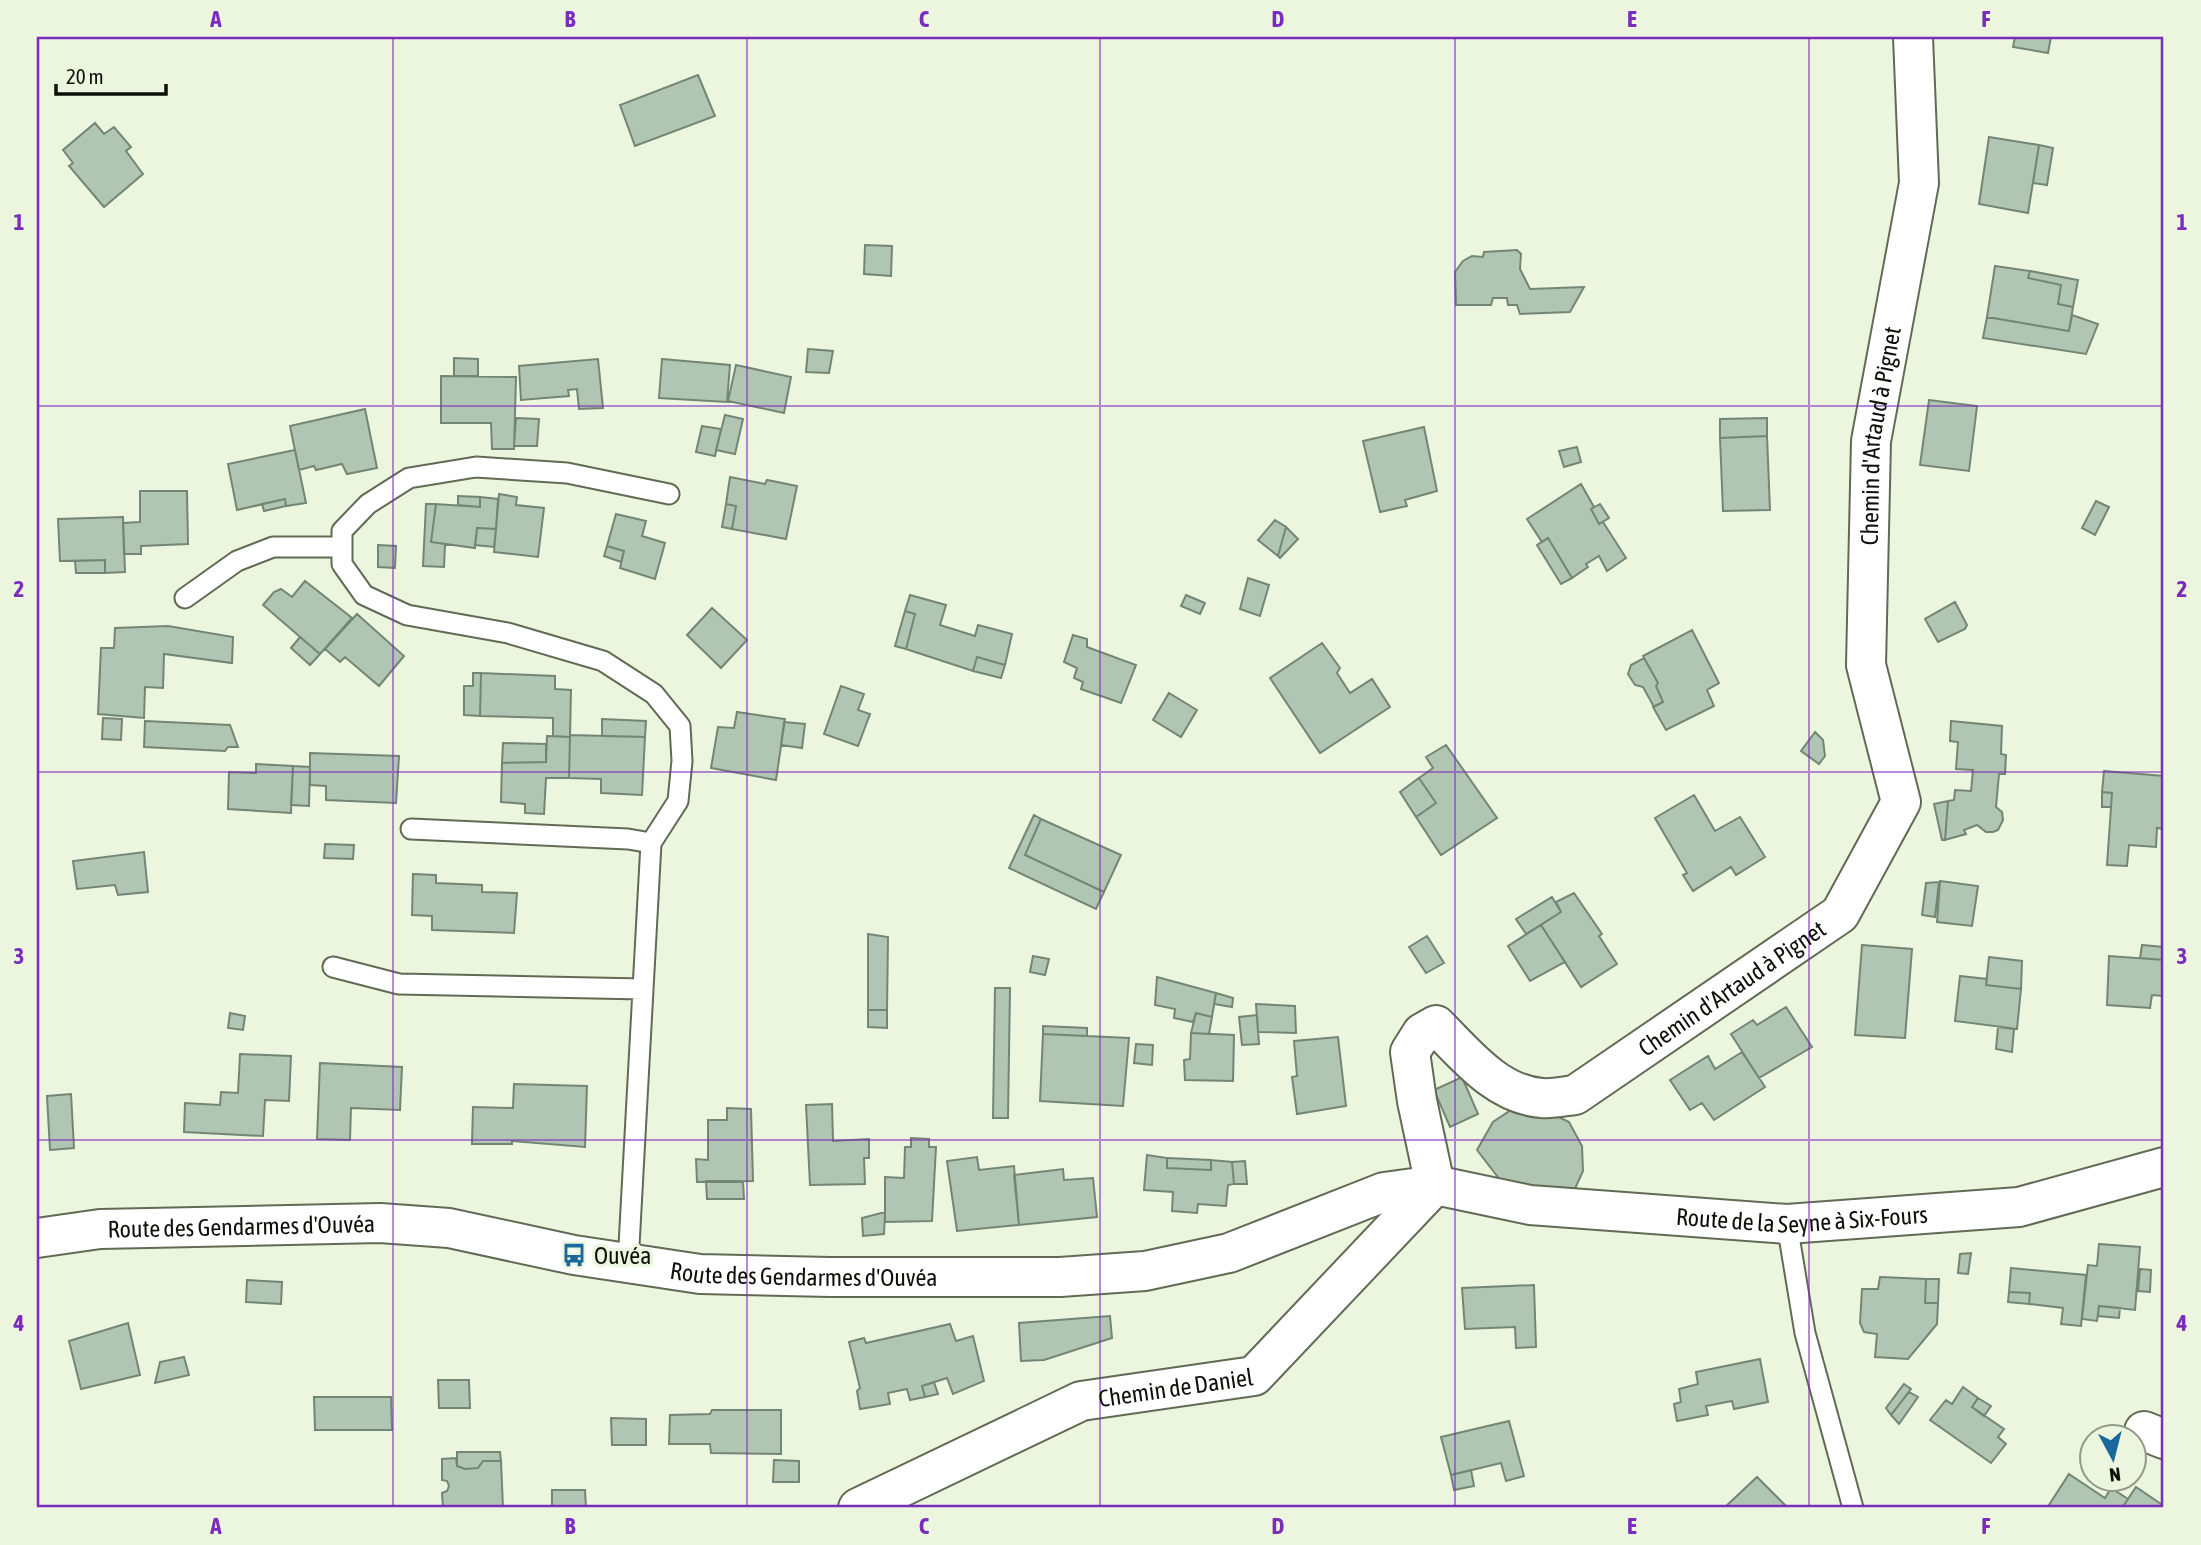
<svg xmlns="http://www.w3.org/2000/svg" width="2201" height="1545" font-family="'Asap Condensed',sans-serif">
  <rect width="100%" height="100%" fill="#ecf6de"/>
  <path fill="#b0c5b2" stroke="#738675" stroke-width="2" d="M2015,37H2051L2048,53L2013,47Z
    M698,75L715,116L635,146L620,105Z
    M95,123L104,134L114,127L131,147L126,151L143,174L104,207L69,166L73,163L63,150Z
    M1989,137L2039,145L2028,213L1979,204Z
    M2039,145L2053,148L2047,185L2033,183Z
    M865,245L892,246L891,276L864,274Z
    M1517,250L1521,254L1520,269L1530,289L1584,287L1570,312L1520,314L1517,305H1508L1507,298H1493L1491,305H1456L1455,272L1463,261L1472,256L1483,257L1484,252Z
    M1995,266L2030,271L2028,278L2061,285L2058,304L2073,307L2069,331L1987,317Z
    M2030,271L2078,280L2073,307L2058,304L2061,285L2028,278Z
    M2072,315L2098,324L2086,354L1983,338L1987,317L2069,331Z
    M808,349L833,351L829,373L806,372Z
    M454,358L478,359V376H454Z
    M598,359L603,408L579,409L577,389L568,390L569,396L521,400L519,366Z
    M662,359L730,365L727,402L659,398Z
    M736,365L791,377L784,413L728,401Z
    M441,376L516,377L514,449H492L491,423H441Z
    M1929,400L1977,406L1969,471L1920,465Z
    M365,409L377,468L347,474L342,464L316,470L314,466L299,470L290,426Z
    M725,415L743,419L735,454L716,450Z
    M516,418L539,419L537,446H514Z
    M1767,418V436L1720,438V419Z
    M702,426L721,429L715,456L696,452Z
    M1424,427L1437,491L1405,500L1407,506L1380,512L1363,441Z
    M1767,436L1770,510L1723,511L1720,438Z
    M1577,447L1581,462L1564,467L1559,451Z
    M295,450L306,503L286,506L285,499L237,510L228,464Z
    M730,477L765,484L767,480L797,486L786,539L732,529L736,506L726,504Z
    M1581,484L1594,507L1591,509L1599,524L1603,522L1626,558L1607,571L1599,556L1586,564L1588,567L1572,578L1548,538L1542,542L1527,519Z
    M140,491H187L188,544L141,546V554H124L123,523L140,522Z
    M499,494L517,497L516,505L544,508L538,557L494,552Z
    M458,496L480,497V507L458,505Z
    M480,497L498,499L496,529L477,528L475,548L431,542L436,504L480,507Z
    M285,499L286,506L264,511L262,504Z
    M2096,501L2109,507L2095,535L2082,528Z
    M426,504H436L431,542L445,544L444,567L423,566Z
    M726,504L736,506L732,529L722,527Z
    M1600,504L1609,518L1599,524L1591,509Z
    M616,514L646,521L642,536L665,543L655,579L620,568L624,551L607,546Z
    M123,517L125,572L105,573V560L60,561L58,519Z
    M1275,520L1286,527L1278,556L1258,540Z
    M1286,527L1298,539L1280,558L1278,556Z
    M477,528L496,529L494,547L475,545Z
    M1548,538L1572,578L1561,584L1537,545Z
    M378,545L396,546L395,568L378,567Z
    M607,546L624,551L621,562L604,556Z
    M105,560V573H76L75,561Z
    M1248,578L1269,585L1260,616L1240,609Z
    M305,581L352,618L320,654L263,605L274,592L281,589L292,597Z
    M910,595L946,605L940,625L975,636L978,625L1012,634L1005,665L977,657L973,671L906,649L915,614L905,611Z
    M1186,595L1205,603L1200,614L1181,606Z
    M1955,602L1967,625L1965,629L1938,642L1925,619Z
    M712,608L747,640L721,668L687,635Z
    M905,611L915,614L906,649L895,646Z
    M357,614L404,656L379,686L345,657L340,662L325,649Z
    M168,626L233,637L232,663L164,654L163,688L145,687L144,718L98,714L101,648H114L115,628Z
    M1692,630L1719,683L1707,690L1714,706L1666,730L1653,707L1663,702L1656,686L1658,683L1643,656Z
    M1073,635L1087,639V647L1136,665L1121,703L1081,689L1083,682L1074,678L1077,668L1064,662Z
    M300,637L320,654L310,665L291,648Z
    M1322,643L1340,668L1337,673L1350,693L1372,679L1390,707L1320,753L1270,678Z
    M977,657L1005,665L1001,678L973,671Z
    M1644,658L1658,683L1656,686L1663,702L1654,707L1643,687L1635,685L1628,674L1631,665Z
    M473,673H481L480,716L464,715V686H473Z
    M481,673L555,676V689L571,690L570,737L553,736V718L480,716Z
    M841,686L864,694L858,710L870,714L858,746L824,734Z
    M1169,693L1197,710L1181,737L1153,720Z
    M737,712L785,719L776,780L711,768L718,727L734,728Z
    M103,718L122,719L121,740L102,739Z
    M602,719L646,721L645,737L602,736Z
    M145,721L230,725L238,747H228L225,751L144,747Z
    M1951,721L2002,726L2001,754L2006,755L2005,774H1999L1996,807L2002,812L2003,820L1998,830L1993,832H1986L1977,825L1964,830L1966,834L1945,840L1948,801L1954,800L1955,790L1971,791L1973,770L1956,769L1958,742L1950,741Z
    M784,722L805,724L802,748L781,745Z
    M1815,732L1823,740L1825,756L1819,764L1801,751Z
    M570,735L645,737L642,795L601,793V779L569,778Z
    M547,736L570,737L569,778H546L544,814L525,813V804L501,802L502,763L546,762Z
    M503,743L546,744V762L502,763Z
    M1446,745L1497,818L1441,855L1416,817L1436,803L1419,778L1433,768L1426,757Z
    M310,753L399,756L396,803L326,800V786L310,785Z
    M256,764L293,766L291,813L228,809L229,772L256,773Z
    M293,766L310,767L309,806L291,805Z
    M2104,771L2164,776V829L2157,828L2156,847L2129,845L2127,866L2107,865L2112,793L2102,792Z
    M1419,778L1436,803L1416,817L1400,792Z
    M2102,792L2112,793L2111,807H2102Z
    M1694,795L1715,831L1740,817L1765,857L1736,875L1731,867L1693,891L1683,875L1687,873L1655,818Z
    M1948,801L1945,840H1942L1934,804Z
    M1034,815L1041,819L1025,855L1104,892L1096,909L1009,868Z
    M1041,819L1121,855L1104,892L1025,855Z
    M325,844L354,845L353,859L324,858Z
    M144,852L148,892L118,895L115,885L77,889L73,861Z
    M413,874L436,875V883L482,885V892L517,893L514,933L432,930V916L412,915Z
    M1940,881L1978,886L1972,926L1937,922Z
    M1939,882L1935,917L1922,915L1926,883Z
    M1574,893L1602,934L1599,936L1617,964L1581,987L1541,925L1561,912L1556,902Z
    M1552,897L1561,912L1526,934L1516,919Z
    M1541,925L1565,962L1530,981L1508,946Z
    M868,934L888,937L887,1010H868Z
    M1427,936L1444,963L1426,973L1409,947Z
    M1862,945L1912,949L1905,1038L1855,1035Z
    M2142,945L2164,947V960L2140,958Z
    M2164,954V996L2152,995L2150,1008L2107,1005L2109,956L2164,960Z
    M1033,956L1049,959L1045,975L1030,972Z
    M1989,957L2022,961L2021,989L1986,985Z
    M1960,976L1987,979L1986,985L2021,989L2017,1029L1955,1021Z
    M1157,977L1216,993L1212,1017L1196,1013L1193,1022L1174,1018L1175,1009L1155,1005Z
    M995,988H1010L1008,1118H993Z
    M1216,993L1233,998L1232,1007L1214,1004Z
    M1256,1004L1295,1006L1296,1033L1258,1032Z
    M1786,1007L1812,1047L1759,1078L1731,1034L1753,1020L1757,1025Z
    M868,1010H887V1028L868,1027Z
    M230,1013L245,1016L243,1030L228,1028Z
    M1196,1013L1212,1017L1209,1034L1191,1033Z
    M1257,1015L1259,1044L1242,1045L1239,1017Z
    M1043,1026L1087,1028V1036L1043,1034Z
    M1998,1027L2014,1029L2012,1052L1996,1049Z
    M1191,1033L1234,1035L1233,1081L1185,1080L1184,1060L1190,1059Z
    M1043,1034L1129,1038L1123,1106L1040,1101Z
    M1338,1037L1346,1106L1297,1114L1292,1077L1297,1076L1294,1041Z
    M1136,1044L1153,1045L1152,1065L1134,1063Z
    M1742,1052L1765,1087L1714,1120L1702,1103L1690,1110L1670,1080L1708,1056L1715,1069Z
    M240,1054L291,1056L289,1101L265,1100L263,1136L184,1132L185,1103L220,1105L221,1092L238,1093Z
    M320,1063L402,1067L400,1110L351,1108L350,1140L317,1139Z
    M1462,1077L1478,1114L1450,1127L1434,1090Z
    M514,1084L587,1086L585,1147L512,1141V1144H472L473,1107L513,1108Z
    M71,1094L74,1148L50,1150L47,1096Z
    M832,1104L833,1141L869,1139V1158H864L865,1184L810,1185L806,1105Z
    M1536,1106L1569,1122L1582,1146L1583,1171L1573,1193L1504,1185L1477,1150L1493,1122L1514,1108Z
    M727,1108L751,1109L753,1181L697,1182L696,1159L708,1160V1120H727Z
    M911,1138L929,1139V1147H936L932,1221L885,1222V1177L904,1178L905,1147H911Z
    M1147,1155L1167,1158V1168L1211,1170V1160L1232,1162L1234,1184L1228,1185L1226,1206L1198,1204L1197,1213L1172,1211L1173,1192L1144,1190Z
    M977,1157L979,1170L1014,1166L1019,1225L957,1231L947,1161Z
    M1167,1158L1211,1160V1170L1167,1168Z
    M1245,1161L1247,1184H1234L1232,1162Z
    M1063,1169L1064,1180L1093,1178L1097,1217L1019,1225L1014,1175Z
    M706,1181L743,1182L744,1199H707Z
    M885,1212L884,1234L863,1236L862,1218Z
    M2099,1244L2140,1247L2135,1310L2099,1306L2097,1321L2082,1319L2088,1265L2097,1266Z
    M1971,1253L1968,1274L1958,1273L1960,1254Z
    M2011,1268L2086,1275L2081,1326L2061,1324L2063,1308L2029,1304L2030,1293L2009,1292Z
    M2140,1269L2151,1270L2150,1292L2138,1291Z
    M1880,1277L1926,1279L1925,1303H1938L1937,1324L1908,1359L1875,1357L1877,1334L1864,1332L1860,1323L1862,1289H1878Z
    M1926,1279H1939L1938,1303H1925Z
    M247,1280L282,1282L281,1304L246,1302Z
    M1534,1285L1536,1347L1516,1348L1515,1327L1465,1329L1462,1288Z
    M2009,1292L2030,1293L2029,1304L2008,1302Z
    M2099,1306L2120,1308L2119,1318L2098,1316Z
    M1110,1316L1112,1338L1044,1360L1021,1361L1019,1323Z
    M128,1323L140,1375L81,1389L69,1341Z
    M950,1324L956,1341L973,1336L984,1381L953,1394L947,1378L922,1386L925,1397L910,1400L907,1389L888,1393L890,1404L860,1409L857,1391L860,1388L849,1342L864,1338L866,1343Z
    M184,1357L189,1375L155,1383L160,1362Z
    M1760,1359L1768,1402L1734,1409L1732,1401L1706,1406L1708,1415L1677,1421L1674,1404L1681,1402L1679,1389L1698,1384L1696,1372Z
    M438,1380H469L470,1408H439Z
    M934,1382L938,1394L925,1397L922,1386Z
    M1904,1384L1911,1389L1891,1415L1886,1408Z
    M1963,1387L1978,1398L1972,1407L2004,1429L1998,1437L2006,1444L1991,1463L1930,1420L1946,1400L1952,1404Z
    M1909,1392L1918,1397L1899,1424L1891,1415Z
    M314,1397H391L392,1430H315Z
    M1978,1398L1991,1406L1984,1416L1972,1407Z
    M712,1410H781V1454L711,1453L710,1444H669L670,1415L710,1414Z
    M611,1418L646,1419V1445H612Z
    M1509,1421L1524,1476L1506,1481L1501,1463L1451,1475L1441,1437Z
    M457,1452H500L501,1461H483L478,1468L465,1469L457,1466Z
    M456,1458L457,1466L465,1469L478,1468L483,1461H501L503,1508H443L442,1493L447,1491L449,1486L447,1481L442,1480V1459Z
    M774,1460L799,1461V1482H773Z
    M1471,1470L1474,1486L1454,1490L1451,1475Z
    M2069,1474L2105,1498L2111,1488L2128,1499L2122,1508H2047Z
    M1757,1477L1788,1508H1724Z
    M2136,1487L2161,1504L2158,1508H2122Z
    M552,1490H585L586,1508H552Z"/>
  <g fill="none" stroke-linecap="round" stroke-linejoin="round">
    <g stroke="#616a55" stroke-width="23">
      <path id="service" d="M185,598L237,561L273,547H342
        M411,829L628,839L651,843
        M333,967L399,984L643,989
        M1787,1224L1805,1333L1853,1508
        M628,1264L651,843L678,801L682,761L680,726L654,694L603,661L508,633L407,615L364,595L342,564V531L368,504L409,478L476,467L567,473L669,494"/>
    </g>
    <g stroke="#616a55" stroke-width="42">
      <g id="minor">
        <path d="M2144,1431L2164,1439"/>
        <path id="s1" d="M858,1508L1081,1401L1254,1376L1435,1185L1417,1101L1410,1052L1422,1033L1436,1025C1465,1054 1497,1095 1542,1098C1553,1099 1565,1096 1575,1095L1840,914L1901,802L1866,665L1871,441L1919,183L1913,37"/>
      </g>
    </g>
    <g stroke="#616a55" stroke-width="42">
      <g id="tertiary">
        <path id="s2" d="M37,1238L100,1229L380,1223L449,1228L574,1255L700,1274L830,1277H1060L1145,1271L1229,1253L1384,1192L1435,1185L1530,1205L1787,1224L2019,1207L2164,1167"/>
      </g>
    </g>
    <use href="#service" stroke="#fff" stroke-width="19"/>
    <use href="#minor" stroke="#fff" stroke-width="38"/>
    <use href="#tertiary" stroke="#fff" stroke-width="38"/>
  </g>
  <path fill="none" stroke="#7b2cbf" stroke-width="2" stroke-opacity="0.55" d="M393,37V1508M747,37V1508M1100,37V1508M1455,37V1508M1809,37V1508M37,406H2164M37,772H2164M37,1140H2164"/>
  <defs>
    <g id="bus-bare" transform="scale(1.89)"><path d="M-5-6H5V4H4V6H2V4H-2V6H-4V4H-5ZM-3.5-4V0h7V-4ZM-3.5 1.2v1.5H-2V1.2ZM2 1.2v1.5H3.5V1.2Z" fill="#1b699c" stroke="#ecf6de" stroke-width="2.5" paint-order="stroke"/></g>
  </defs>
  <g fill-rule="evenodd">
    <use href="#bus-bare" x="574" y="1255"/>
  </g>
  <g text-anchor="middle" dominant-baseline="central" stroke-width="7" stroke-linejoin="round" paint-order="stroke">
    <g font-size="24" fill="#0e1109" stroke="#ecf6de">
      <text stroke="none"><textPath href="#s1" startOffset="1844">Chemin d'Artaud à Pignet</textPath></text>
      <text stroke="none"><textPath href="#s1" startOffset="1214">Chemin d'Artaud à Pignet</textPath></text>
      <text stroke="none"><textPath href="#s2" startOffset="1787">Route de la Seyne à Six-Fours</textPath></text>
      <text stroke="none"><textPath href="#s2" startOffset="205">Route des Gendarmes d'Ouvéa</textPath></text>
      <text stroke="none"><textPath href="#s2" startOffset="772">Route des Gendarmes d'Ouvéa</textPath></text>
      <text stroke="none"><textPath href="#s1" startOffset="343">Chemin de Daniel</textPath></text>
    </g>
    <g font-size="24" fill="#0e1109" stroke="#ecf6de" text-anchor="start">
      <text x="594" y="1255">Ouvéa</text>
    </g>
  </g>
  <rect width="2201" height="1545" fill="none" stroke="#ecf6de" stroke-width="77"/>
  <g transform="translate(2113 1458) rotate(173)"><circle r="33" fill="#ecf6de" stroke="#939a89" stroke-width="2"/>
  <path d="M0-5L12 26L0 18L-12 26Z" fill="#1b699c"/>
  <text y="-10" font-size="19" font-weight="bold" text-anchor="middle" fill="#0e1109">N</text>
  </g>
  <path d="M56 84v10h110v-10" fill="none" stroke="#0e1109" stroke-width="3.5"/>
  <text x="66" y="84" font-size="21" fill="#0e1109" stroke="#ecf6de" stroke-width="5" paint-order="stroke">20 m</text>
  <rect x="38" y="38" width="2124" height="1468" fill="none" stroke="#7b2cbf" stroke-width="2.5"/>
  <g font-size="23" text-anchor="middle" font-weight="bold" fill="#7b2cbf">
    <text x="216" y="27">A</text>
    <text x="570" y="27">B</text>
    <text x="924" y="27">C</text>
    <text x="1278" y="27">D</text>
    <text x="1632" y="27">E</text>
    <text x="1986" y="27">F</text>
    <text x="19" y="230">1</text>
    <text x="2182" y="230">1</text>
    <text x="19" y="597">2</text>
    <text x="2182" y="597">2</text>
    <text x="19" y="964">3</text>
    <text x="2182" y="964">3</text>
    <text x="19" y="1331">4</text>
    <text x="2182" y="1331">4</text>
    <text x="216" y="1534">A</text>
    <text x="570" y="1534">B</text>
    <text x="924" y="1534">C</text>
    <text x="1278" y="1534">D</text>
    <text x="1632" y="1534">E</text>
    <text x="1986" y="1534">F</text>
  </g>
</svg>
